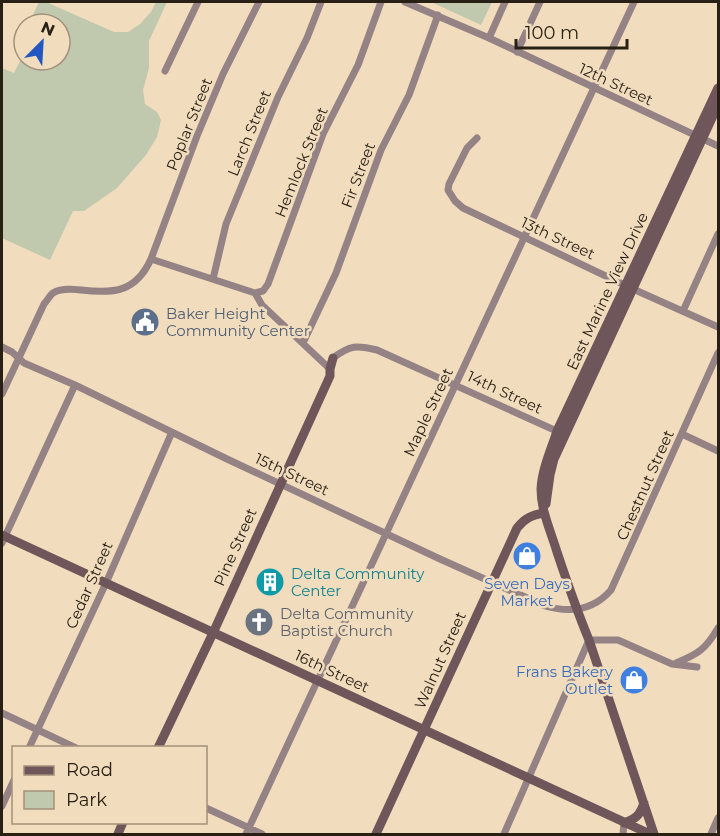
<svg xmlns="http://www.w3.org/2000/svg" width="720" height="836" font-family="Montserrat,sans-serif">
  <rect width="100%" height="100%" fill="#f1dcbd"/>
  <path fill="#c0c8ae" d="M39,2H46L114,32H128L140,24L151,12L156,2H167L149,41V68L143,90L145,104L157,112L161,120L157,137L146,155L117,188L84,211H73L50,260L2,238V68L14,73L24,53V60H60V24H37L39,20L32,17Z
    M431,2H492L481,25Z"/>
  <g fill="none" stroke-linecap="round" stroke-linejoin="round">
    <path stroke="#948285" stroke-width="7" d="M405,2L489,38L718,146
      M489,38L505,2
      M517,52L540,2
      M165,71L198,2
      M477,138L467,148L449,184L448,190L455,201L463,208L633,289L718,327
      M151,259L255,293L262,305L330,369
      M213,279L226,224L278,97L307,38L321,2
      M255,293L263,291L268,284L323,134L358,65L381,2
      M683,311L718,234
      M303,343L336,273L381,150L409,95L438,15
      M2,347L12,352L24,363L75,385L227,459L440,559L545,606C570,613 593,611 611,590L718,353
      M333,358C350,345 357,345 377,350L561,433
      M2,394L44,304C47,301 50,295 53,293C61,288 72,289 81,290C114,294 136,292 151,259L197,136L223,74L259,2
      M682,434L718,451
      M2,543L75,385
      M676,663C698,654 706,649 718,628
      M2,713L76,748
      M29,748L106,583L172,432
      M2,806L14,780
      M206,808L262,834
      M246,834L634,2
      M504,834L589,640H618L672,664L697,667
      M623,834L624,823
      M711,834L718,818"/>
    <path stroke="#6f565a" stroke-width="9" d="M546,504L550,475L554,459L718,105
      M2,535L650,834
      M158,748L213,633L330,376V369L333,358
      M624,823C636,819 640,815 644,803
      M118,834L123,822
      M376,834L517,528C525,518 532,515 544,513
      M654,834L589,640C577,611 567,582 557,552C551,532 541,511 541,489C542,469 551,450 557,431L718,88"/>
  </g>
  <defs>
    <g id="civic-disc" transform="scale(1.5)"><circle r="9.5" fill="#5c6f8a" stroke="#f1dcbd"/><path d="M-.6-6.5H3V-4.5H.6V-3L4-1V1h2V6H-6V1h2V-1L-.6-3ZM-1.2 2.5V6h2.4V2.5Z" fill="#fff"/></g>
    <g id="shop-disc" transform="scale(1.5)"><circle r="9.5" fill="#3f7fe0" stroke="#f1dcbd"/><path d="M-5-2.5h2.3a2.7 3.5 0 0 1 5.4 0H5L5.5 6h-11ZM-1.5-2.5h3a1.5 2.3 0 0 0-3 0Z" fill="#fff"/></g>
    <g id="building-disc" transform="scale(1.5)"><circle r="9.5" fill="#0f9aa8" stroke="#f1dcbd"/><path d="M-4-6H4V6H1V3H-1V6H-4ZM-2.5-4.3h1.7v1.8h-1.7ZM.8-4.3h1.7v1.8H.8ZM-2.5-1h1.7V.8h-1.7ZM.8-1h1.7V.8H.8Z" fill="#fff"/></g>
    <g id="church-disc" transform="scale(1.5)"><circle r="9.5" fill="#6b7280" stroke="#f1dcbd"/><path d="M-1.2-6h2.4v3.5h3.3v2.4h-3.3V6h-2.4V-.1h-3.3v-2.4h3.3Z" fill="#fff"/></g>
  </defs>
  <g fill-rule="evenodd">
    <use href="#civic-disc" x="145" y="322"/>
    <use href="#shop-disc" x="527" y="556"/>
    <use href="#building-disc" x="270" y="582"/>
    <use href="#church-disc" x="259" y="622"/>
    <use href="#shop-disc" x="634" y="680"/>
  </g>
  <g text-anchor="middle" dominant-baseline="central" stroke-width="5" stroke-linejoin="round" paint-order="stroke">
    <g font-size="15" fill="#282015" stroke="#f1dcbd">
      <text transform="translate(616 84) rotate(25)">12th Street</text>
      <text transform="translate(189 124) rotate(-68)">Poplar Street</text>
      <text transform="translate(249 133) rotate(-68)">Larch Street</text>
      <text transform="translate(301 162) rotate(-68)">Hemlock Street</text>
      <text transform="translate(358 175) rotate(-69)">Fir Street</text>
      <text transform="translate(558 238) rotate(25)">13th Street</text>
      <text transform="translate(607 291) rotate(-65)">East Marine View Drive</text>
      <text transform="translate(505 392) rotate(25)">14th Street</text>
      <text transform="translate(428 412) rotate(-65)">Maple Street</text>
      <text transform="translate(292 474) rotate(25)">15th Street</text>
      <text transform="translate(645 485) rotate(-66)">Chestnut Street</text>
      <text transform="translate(235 547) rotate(-66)">Pine Street</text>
      <text transform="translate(89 585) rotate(-66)">Cedar Street</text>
      <text transform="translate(440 660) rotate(-66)">Walnut Street</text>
      <text transform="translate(332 671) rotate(25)">16th Street</text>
    </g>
    <g font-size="15" fill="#4e5e75" stroke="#f1dcbd" text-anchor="start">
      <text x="166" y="313">Baker Height<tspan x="166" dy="17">Community Center</tspan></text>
    </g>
    <g font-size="15" fill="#0d838f" stroke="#f1dcbd" text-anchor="start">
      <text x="291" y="573">Delta Community<tspan x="291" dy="17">Center</tspan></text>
    </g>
    <g font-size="15" fill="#366cbe" stroke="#f1dcbd">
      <text x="527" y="583">Seven Days<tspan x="527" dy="17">Market</tspan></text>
      <text x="613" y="671" text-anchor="end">Frans Bakery<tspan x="613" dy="17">Outlet</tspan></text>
    </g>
    <g font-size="15" fill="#5b616d" stroke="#f1dcbd" text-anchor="start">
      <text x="280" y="613">Delta Community<tspan x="280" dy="17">Baptist Church</tspan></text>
    </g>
  </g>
  <rect width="720" height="836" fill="none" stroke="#282015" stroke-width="6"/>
  <rect x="12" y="746" width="195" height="78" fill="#f1dcbd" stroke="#a1917a" stroke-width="1.5"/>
  <rect x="24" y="766" width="30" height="9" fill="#6f565a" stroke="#a1917a" stroke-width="1.5"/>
  <text x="66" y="776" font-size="18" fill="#282015">Road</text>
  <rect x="24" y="791" width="30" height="18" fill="#c0c8ae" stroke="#a1917a" stroke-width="1.5"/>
  <text x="66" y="806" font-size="18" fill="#282015">Park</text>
  <g transform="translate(42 42) rotate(24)"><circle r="28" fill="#f1dcbd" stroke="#a1917a" stroke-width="1.5"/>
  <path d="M0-4.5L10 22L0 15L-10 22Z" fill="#2156c3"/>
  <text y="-9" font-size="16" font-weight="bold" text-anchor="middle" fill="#282015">N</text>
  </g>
  <path d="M516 39v9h111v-9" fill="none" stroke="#282015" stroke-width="3"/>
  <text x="525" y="39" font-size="18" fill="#282015" stroke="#f1dcbd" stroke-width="4.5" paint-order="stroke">100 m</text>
</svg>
